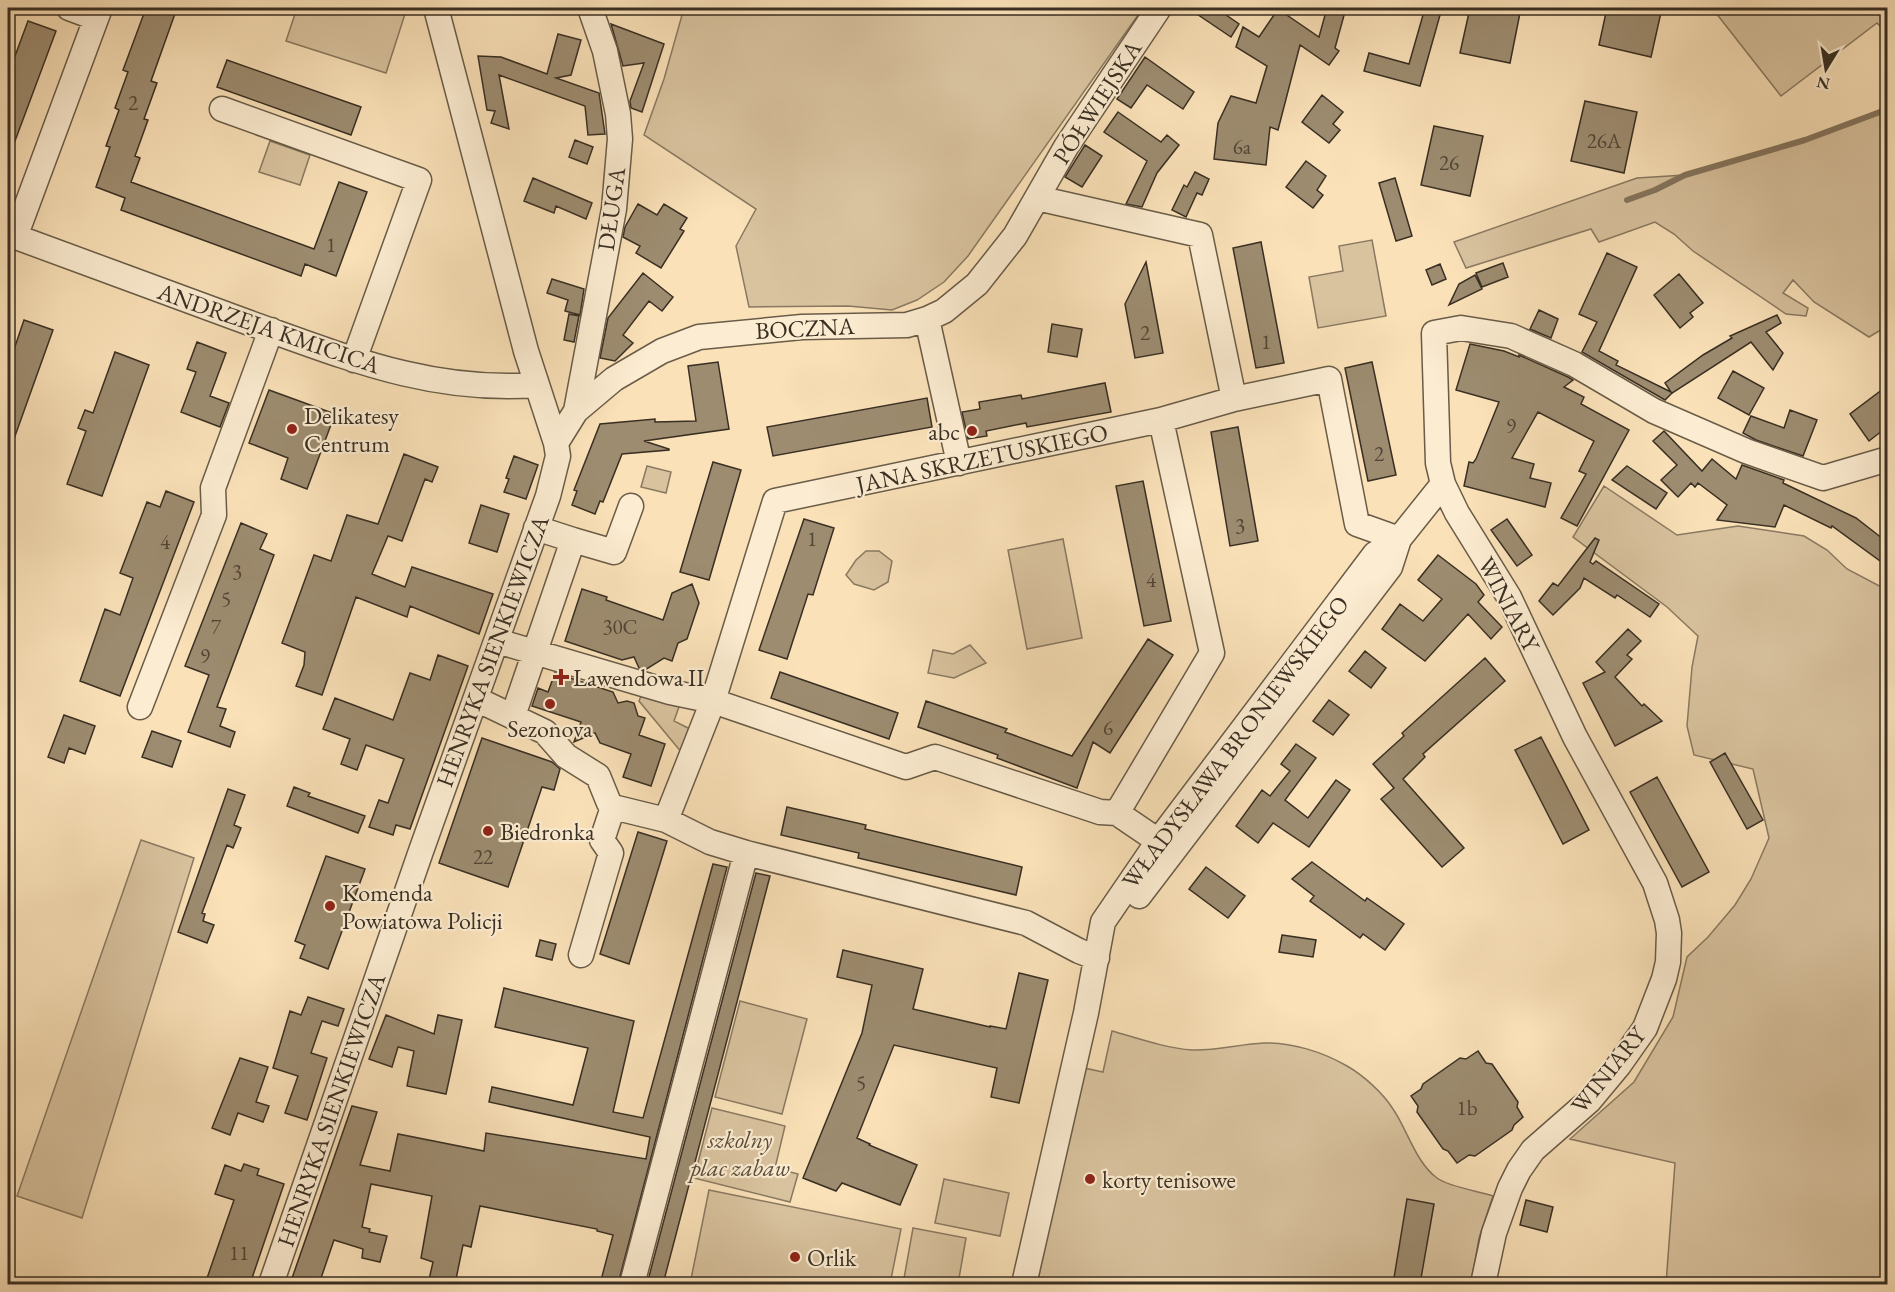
<svg xmlns="http://www.w3.org/2000/svg" width="1895" height="1292" font-family="'EB Garamond',serif">
  <rect width="100%" height="100%" fill="#fae1b8"/>
  <filter id="stains"><feTurbulence type="fractalNoise" baseFrequency=".00333" numOctaves="4"/><feColorMatrix values="0 0 0 0 .2 0 0 0 0 .09 0 0 0 0 .02 0 0 0 .5 -.17"/></filter>
  <radialGradient id="worn" r=".72"><stop offset=".6" stop-color="#630" stop-opacity="0"/><stop offset="1" stop-color="#630" stop-opacity=".3"/></radialGradient>
  <path fill="#d9c39f" stroke="#897961" stroke-width="1.5" d="M297,8H385L405,14L386,73L286,41Z
    M684,8H1143L968,256L944,282L917,300L892,310L848,306L749,307L736,246L756,209L644,135L664,79Z
    M1712,8H1887V33L1877,23L1781,96Z
    M1887,109V330L1884,328L1869,337L1814,302L1793,280L1783,293L1808,308L1806,316L1786,314L1693,251L1674,234L1655,222L1599,242L1591,229L1466,268L1454,242L1637,178L1685,175L1805,140Z
    M270,141L310,155L300,185L259,172Z
    M1372,240L1386,316L1318,328L1309,277L1343,271L1339,246Z
    M647,466L671,472L666,493L641,487Z
    M1604,486L1677,535L1738,526L1804,536L1827,550L1847,569L1887,590V1284H1666L1675,1163L1570,1139L1634,1082L1673,1017L1687,957L1708,937L1735,905L1751,879L1769,838L1753,769L1694,755L1687,726L1692,667L1698,636L1667,607L1573,537Z
    M1063,539L1082,638L1027,649L1008,550Z
    M866,551H879L892,561L888,582L874,590L854,584L846,575L856,560Z
    M970,645L986,663L954,678L928,673L933,650L953,654Z
    M641,696L680,704L674,721L690,729L682,753L639,701Z
    M141,840L194,858L82,1218L17,1196Z
    M740,1001L807,1019L782,1114L715,1097Z
    M1112,1031C1137,1038 1165,1048 1192,1050C1216,1051 1240,1044 1264,1043C1291,1042 1323,1052 1347,1066C1363,1075 1383,1093 1393,1109C1407,1129 1416,1163 1437,1178C1449,1187 1478,1191 1493,1196L1479,1238L1471,1284H1037L1084,1068L1103,1072Z
    M712,1108L785,1126L775,1168L798,1174L790,1202L694,1178Z
    M944,1179L1009,1193L1000,1236L935,1223Z
    M709,1190L901,1229L890,1284H690Z
    M913,1228L966,1238L958,1284H903Z"/>
  <g fill="none" stroke-linecap="round" stroke-linejoin="round">
    <path stroke="#85755e" stroke-width="6" d="M1627,200L1655,190L1685,175L1805,140L1888,109"/>
  </g>
  <path fill="#9d8c70" stroke="#392f23" stroke-width="1.5" d="M146,8H177L151,81L157,83L144,119L148,120L135,156L140,158L131,182L314,249L339,182L367,192L336,276L305,264L301,276L121,210L125,198L96,187L110,147L106,146L119,110L115,108L128,72L123,70Z
    M1188,8H1216L1239,24L1231,37Z
    M1327,8H1346L1335,48L1339,51L1329,65L1300,45L1278,130L1270,127L1266,165L1214,159L1218,123L1231,96L1256,103L1267,66L1236,47L1243,27L1259,37L1278,9L1319,37Z
    M1425,8H1442L1420,86L1364,71L1369,53L1409,64Z
    M1470,8H1521L1510,63L1460,53Z
    M1607,8H1662L1651,57L1599,45Z
    M28,21L56,31L9,157H8V75Z
    M611,24L664,44L642,112L631,108L630,101L644,63L623,66Z
    M558,34L581,40L571,75L556,78L599,93L605,134L588,135L585,106L499,75L509,129L491,123L495,111L487,110L478,56L501,57L547,74Z
    M1145,57L1194,92L1183,109L1147,85L1131,108L1117,99Z
    M227,60L361,107L351,135L217,87Z
    M1322,95L1343,112L1333,124L1340,130L1329,143L1302,122Z
    M1585,101L1637,112L1624,173L1571,161Z
    M1118,112L1161,142L1167,135L1179,145L1157,173L1142,207L1126,204L1147,161L1104,132Z
    M1434,126L1483,136L1470,196L1421,185Z
    M575,140L593,147L587,164L569,157Z
    M1085,145L1102,156L1082,187L1065,177Z
    M1306,161L1326,176L1317,190L1323,195L1313,208L1286,187Z
    M1195,172L1209,179L1202,195L1197,193L1186,217L1172,210L1184,185L1187,187Z
    M533,178L592,203L586,219L556,206L554,213L524,201Z
    M1395,178L1412,236L1396,241L1379,183Z
    M638,204L657,215L664,204L687,218L680,229L684,231L661,268L636,253L640,246L623,237L625,227Z
    M1261,242L1284,363L1256,368L1233,248Z
    M1607,253L1637,267L1599,351L1618,361L1616,365L1671,392L1665,383L1703,355L1732,338L1730,336L1777,315L1781,323L1766,332L1783,353L1773,370L1751,342L1672,393L1665,400L1582,352L1597,322L1579,314Z
    M1146,262L1163,353L1135,358L1125,304Z
    M1503,263L1508,277L1482,287L1476,273Z
    M1440,264L1446,279L1432,285L1426,270Z
    M643,273L673,297L662,311L649,301L623,335L633,343L615,361L600,358L608,318Z
    M1679,274L1703,303L1690,313L1693,317L1680,328L1654,295Z
    M1475,275L1482,289L1449,305L1459,284Z
    M552,279L584,289L580,315L565,311L568,300L547,293Z
    M1539,310L1558,319L1551,338L1530,329Z
    M569,314L579,316L574,342L564,340Z
    M24,320L53,330L10,450H8V367Z
    M1052,324L1082,329L1077,357L1048,352Z
    M197,342L226,353L210,396L229,403L220,427L181,412L196,372L187,369Z
    M1470,344L1504,351L1519,357V355L1568,377L1573,380L1564,387L1584,397L1581,404L1629,430L1577,526L1561,518L1586,474L1579,471L1594,441L1538,412L1512,458L1534,464L1530,478L1551,483L1545,507L1464,486L1469,462L1473,463L1476,459L1499,402L1456,390Z
    M115,352L149,365L102,496L67,484L86,431L78,428L85,410L93,413Z
    M718,362L729,429L644,441L669,449V450L622,454L603,502L600,501L595,514L572,505L577,491L574,490L600,424L655,419V422L696,421L688,366Z
    M1372,362L1396,475L1368,481L1345,368Z
    M1733,371L1764,388L1749,415L1718,398Z
    M1105,383L1111,412L1027,427L1026,423L986,431L987,436L968,439L962,412L980,409L979,402L1021,395L1022,399Z
    M1887,386V427L1869,441L1850,414Z
    M269,390L335,414L307,489L281,479L288,458L249,443Z
    M927,398L932,427L773,456L767,427Z
    M1790,410L1817,420L1803,456L1756,440L1743,433L1751,416L1784,428Z
    M1238,427L1258,541L1230,546L1211,432Z
    M1664,431L1702,471L1712,459L1736,479L1742,465L1784,480L1783,483L1856,518L1887,542V566L1832,526L1831,528L1784,505L1775,527L1717,520L1727,505L1698,483L1695,487L1691,483L1678,497L1661,480L1677,465L1653,441Z
    M404,454L438,467L432,482L425,479L402,541L388,536L372,574L405,587L412,567L493,594L479,634L410,606L407,617L356,597L322,695L296,686L304,665L305,652L282,643L314,555L331,561L347,515L378,524Z
    M514,456L538,465L526,499L504,492L509,479L506,478Z
    M713,462L741,470L709,580L680,572Z
    M1627,466L1667,493L1656,509L1612,480Z
    M1143,481L1171,621L1144,626L1116,486Z
    M166,491L194,502L120,696L80,681L105,609L120,615L133,578L120,573L147,502L160,507Z
    M481,505L509,514L497,552L469,543Z
    M804,519L834,528L813,595L808,594L787,659L759,650Z
    M1507,519L1532,555L1517,566L1491,530Z
    M241,523L267,534L260,549L274,555L217,707L226,709L220,726L235,732L230,747L188,732L209,675L185,666Z
    M1595,538L1599,540L1590,562L1593,564L1596,561L1659,604L1650,617L1617,595L1615,598L1584,578L1580,588L1553,615L1539,601L1553,583L1558,586Z
    M1438,555L1476,584L1484,595L1478,602L1502,627L1491,639L1468,614L1425,661L1382,629L1400,604L1423,621L1442,599L1418,580Z
    M692,584L699,603L687,639L678,643L672,661L664,658L645,670L639,668L634,657L622,660L565,641L582,589L607,597L606,600L663,620L672,593Z
    M1628,629L1641,641L1627,655L1632,659L1615,677L1642,706L1644,704L1662,721L1615,746L1583,683L1605,672L1596,662Z
    M1148,639L1173,655L1110,753L1093,742L1077,788L997,758L998,755L918,727L926,701L1007,729L1005,732L1072,756Z
    M1365,651L1386,668L1371,688L1349,671Z
    M438,655L468,666L410,829L396,825L393,835L369,827L379,800L388,803L404,759L366,745L357,770L341,764L350,739L323,729L335,698L393,720L410,673L430,680Z
    M1485,658L1505,681L1423,754L1425,757L1403,779L1464,848L1442,867L1381,799L1394,788L1373,764L1404,736L1402,733Z
    M780,672L898,713L889,739L771,698Z
    M555,673L613,692L618,703L627,701L634,703L638,716L645,718L639,735L665,744L651,786L623,777L631,754L600,743L595,733L574,742L581,722L532,706L538,688L548,692Z
    M1329,700L1349,715L1333,735L1313,721Z
    M64,715L95,726L85,754L69,748L64,763L48,757Z
    M152,731L181,741L172,767L142,757Z
    M1541,737L1589,830L1563,844L1515,750Z
    M482,738L552,762L560,769L554,790L542,787L508,887L439,863Z
    M1296,744L1316,758L1285,800L1308,818L1336,780L1350,790L1309,847L1273,823L1258,843L1236,826L1262,790L1270,796L1290,771L1281,764Z
    M1725,753L1763,820L1747,829L1710,762Z
    M1657,777L1709,872L1682,887L1630,792Z
    M294,787L310,793L308,796L365,816L358,833L287,806Z
    M228,789L245,795L234,825L241,828L233,848L227,845L202,913L205,914L203,921L214,925L207,943L178,932Z
    M787,807L866,825L865,829L1022,867L1016,895L858,858L859,853L781,835Z
    M638,832L667,841L629,964L600,954Z
    M326,856L365,869L328,969L300,958L305,945L295,941Z
    M1312,862L1365,901L1367,898L1404,924L1385,950L1363,934L1360,938L1329,915L1310,901L1314,896L1292,879Z
    M713,864L727,867L618,1284H600L613,1235L597,1231V1229L480,1206L471,1247L463,1245L455,1284H428L433,1262L421,1258L432,1196L371,1184L362,1227L370,1229L369,1232L387,1236L380,1262L362,1258L363,1249L334,1240L319,1284H290L352,1106L377,1112L360,1165L390,1171L398,1134L484,1151L486,1133L646,1159L650,1137L489,1102L492,1087L573,1105L588,1048L495,1027L504,988L634,1021L613,1112L643,1118Z
    M1206,867L1245,896L1228,918L1189,889Z
    M756,873L770,876L663,1284H647Z
    M1282,935L1316,940L1313,957L1279,952Z
    M540,940L556,944L552,960L536,956Z
    M843,950L923,969L913,1009L990,1027V1026L1006,1029L1019,973L1048,980L1019,1103L991,1097L997,1068L894,1045L857,1138L870,1144L869,1145L917,1165L900,1205L842,1183L836,1191L803,1178L862,1033L872,985L837,977Z
    M308,997L344,1009L338,1026L322,1021L311,1053L327,1058L307,1120L285,1113L298,1076L273,1068L290,1011L301,1015Z
    M386,1015L434,1034L438,1015L462,1020L446,1094L407,1086L414,1051L398,1047L392,1067L369,1059Z
    M1478,1051L1486,1063L1492,1064L1518,1102L1517,1107L1523,1117L1514,1125L1512,1130L1475,1156L1469,1155L1457,1163L1448,1151L1443,1149L1417,1112L1418,1106L1411,1096L1421,1089L1423,1084L1460,1058L1466,1059Z
    M240,1058L268,1067L256,1102L269,1106L263,1122L238,1113L230,1135L212,1128Z
    M244,1164L259,1169L257,1175L284,1184L250,1284H205L234,1200L215,1194L225,1165L241,1171Z
    M1407,1199L1434,1204L1420,1284H1393Z
    M1526,1200L1553,1207L1547,1232L1520,1225Z"/>
  <g fill="none" stroke-linecap="round" stroke-linejoin="round">
    <g stroke="#695c48" stroke-width="27">
      <path id="minor" d="M69,8L96,18
        M222,109L419,180L354,360
        M1037,198L1200,235L1234,399
        M8,234C88,263 167,293 247,322C346,357 430,393 537,385
        M15,237L100,8
        M927,319L959,463
        M576,411L614,209L620,139L618,114L605,51L590,8
        M556,443L576,411L614,379L662,351L699,337L802,327L907,325L927,319L944,311L977,284L1015,236L1066,147L1159,8
        M573,540L614,552L631,506
        M497,641L670,692L713,701L906,767L935,757L1100,812L1117,813L1173,851
        M476,699L545,732L566,756L598,776L609,803L613,807L666,820L710,842L746,853L1026,923L1079,951L1097,958
        M140,707L214,515L213,488L271,330
        M513,716L573,540L536,528
        M1117,813L1212,653L1161,420
        M666,820L713,701L775,501L1161,420L1234,399L1329,379L1357,524L1399,539
        M1139,896L1390,567L1399,539L1443,484
        M581,955L611,853L602,840L613,807
        M271,1284L421,851L548,496L558,456L556,443L526,351L436,8
        M632,1284L746,853
        M1024,1284L1086,1013L1103,922L1159,840L1375,554L1396,543
        M1483,1284L1494,1233L1510,1188L1519,1170L1533,1150L1589,1101L1619,1065L1645,1028L1664,979L1668,962L1669,933L1667,920L1655,883L1575,737L1509,597L1457,513L1443,484L1438,463L1434,333L1461,328L1511,336L1574,364L1654,411L1746,451L1823,478L1888,459"/>
    </g>
    <use href="#minor" stroke="#fcecd1" stroke-width="24"/>
  </g>
  <g fill="#8f2418" stroke="#fcecd1" stroke-width="2">
    <circle cx="292" cy="429" r="6"/>
    <circle cx="972" cy="431" r="6"/>
    <path d="M558 668h6v6h6v6h-6v6h-6v-6h-6v-6h6z"/>
    <circle cx="550" cy="704" r="6"/>
    <circle cx="488" cy="831" r="6"/>
    <circle cx="330" cy="906" r="6"/>
    <circle cx="1090" cy="1179" r="6"/>
    <circle cx="795" cy="1257" r="6"/>
  </g>
  <g text-anchor="middle" dominant-baseline="central" stroke-width="4.5" stroke-linejoin="round" paint-order="stroke">
    <g font-size="21" fill="#524636">
      <text x="133" y="102">2</text>
      <text x="1604" y="140">26A</text>
      <text x="1242" y="146">6a</text>
      <text x="1449" y="162">26</text>
      <text x="331" y="244">1</text>
      <text x="1145" y="332">2</text>
      <text x="1266" y="341">1</text>
      <text x="1511" y="425">9</text>
      <text x="1379" y="453">2</text>
      <text x="1240" y="525">3</text>
      <text x="812" y="538">1</text>
      <text x="165" y="541">4</text>
      <text x="237" y="571">3</text>
      <text x="1151" y="579">4</text>
      <text x="226" y="598">5</text>
      <text x="216" y="626">7</text>
      <text x="620" y="626">30C</text>
      <text x="205" y="655">9</text>
      <text x="1108" y="727">6</text>
      <text x="483" y="856">22</text>
      <text x="861" y="1082">5</text>
      <text x="1467" y="1107">1b</text>
      <text x="239" y="1252">11</text>
    </g>
    <g font-size="24" fill="#392f23" stroke="#fcecd1">
      <text transform="translate(1097 102) rotate(-57)">PÓŁWIEJSKA</text>
      <text transform="translate(611 209) rotate(-82)">DŁUGA</text>
      <text transform="translate(269 328) rotate(19)">ANDRZEJA KMICICA</text>
      <text transform="translate(805 328) rotate(-3)">BOCZNA</text>
      <text transform="translate(982 458) rotate(-12)">JANA SKRZETUSKIEGO</text>
      <text transform="translate(1509 604) rotate(62)">WINIARY</text>
      <text transform="translate(492 651) rotate(-70)">HENRYKA SIENKIEWICZA</text>
      <text transform="translate(1235 742) rotate(-53)">WŁADYSŁAWA BRONIEWSKIEGO</text>
      <text transform="translate(1608 1070) rotate(-51)">WINIARY</text>
      <text transform="translate(331 1110) rotate(-71)">HENRYKA SIENKIEWICZA</text>
    </g>
    <g font-size="24" fill="#392f23" stroke="#fcecd1" text-anchor="start">
      <text x="304" y="415">Delikatesy<tspan x="304" dy="28">Centrum</tspan></text>
      <text x="960" y="431" text-anchor="end">abc</text>
      <text x="573" y="677">Lawendowa II</text>
      <text x="550" y="728" text-anchor="middle">Sezonova</text>
      <text x="500" y="831">Biedronka</text>
      <text x="342" y="892">Komenda<tspan x="342" dy="28">Powiatowa Policji</tspan></text>
      <text x="1102" y="1179">korty tenisowe</text>
      <text x="807" y="1257">Orlik</text>
    </g>
    <g font-size="24" font-style="italic" fill="#594d3c" stroke="#fcecd1">
      <text x="740" y="1139">szkolny<tspan x="740" dy="28">plac zabaw</tspan></text>
    </g>
  </g>
  <rect width="1895" height="1292" fill="none" stroke="#fae1b8" stroke-width="30"/>
  <rect x="9" y="9" width="1877" height="1274" fill="none" stroke="#392f23" stroke-width="3"/>
  <rect x="15" y="15" width="1865" height="1262" fill="none" stroke="#392f23" stroke-width="1.5"/>
  <g transform="translate(1826 69) rotate(191)" stroke="#fcecd1" stroke-width="4.5" paint-order="stroke">
  <path d="M0-4.5L10 22L0 15L-10 22Z" fill="#392f23"/>
  <text y="-9" font-size="16" font-weight="bold" text-anchor="middle" fill="#392f23">N</text>
  </g>
  <rect width="100%" height="100%" filter="url(#stains)"/>
  <rect width="100%" height="100%" fill="url(#worn)"/>
</svg>
